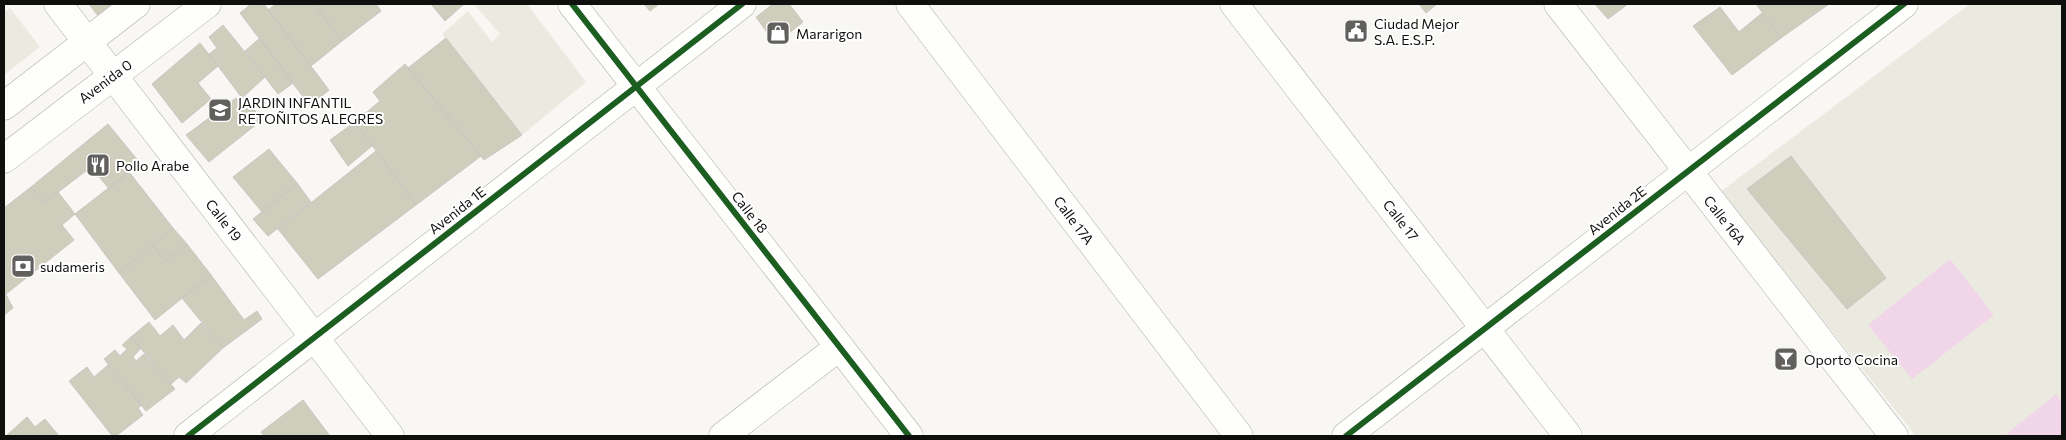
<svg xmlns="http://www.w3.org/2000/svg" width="2066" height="440" font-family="Commissioner,sans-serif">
  <rect width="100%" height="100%" fill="#f8f7f3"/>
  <path fill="#ebeae1" d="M474,4H527L586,82L522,135L442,34L468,11L492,42L500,34Z
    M1970,4H2062V436H1916L1720,192Z
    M10,8L40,47L4,75V13Z"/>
  <path fill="#f1d5e8" d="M1950,259L1994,315L1912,379L1868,325Z
    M2056,394L2062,403V436H2004Z"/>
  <path fill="#cfcdbb" stroke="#c7c7c4" d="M89,4H114L98,16Z
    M251,4H264L329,90L310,106L240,13Z
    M276,4H314L342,41L311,66L268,10Z
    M314,4H376L381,11L342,41Z
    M431,4H464L445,21Z
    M644,4H659L650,11Z
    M773,4H789L803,22L775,44L756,17Z
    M1419,4H1437L1426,13Z
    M1595,4H1628L1608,19Z
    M1756,4H1829L1781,38Z
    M1720,7L1739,32L1762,13L1781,38L1732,75L1693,26Z
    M223,25L265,77L242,98L209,54L217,48L209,37Z
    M260,38L293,83L278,94L245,51Z
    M446,38L522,135L484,160L408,68Z
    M200,43L218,66L198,83L211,99L182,123L152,84Z
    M405,64L481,156L416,205L355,122L380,101L373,92Z
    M236,98L244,110L251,105L262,120L209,162L186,135Z
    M355,122L372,146L348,166L330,140Z
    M108,124L140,163L109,189L91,167L44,203L31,187Z
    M269,149L297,183L262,212L233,177Z
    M376,151L416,205L318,279L278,229Z
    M1791,156L1886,278L1847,309L1747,189Z
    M129,172L173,228L119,273L75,214Z
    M297,183L311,202L268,236L253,219Z
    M31,187L44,203L58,192L75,214L62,225L74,240L6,294L4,291V208Z
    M173,228L187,244L165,261L153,245Z
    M187,244L211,275L155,320L119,273L153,245L165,261Z
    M211,275L244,320L257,311L262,319L223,348L182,298Z
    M4,291L13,308L4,315Z
    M149,322L160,336L173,325L184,340L201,323L223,348L186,383L179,377L171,384L131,337Z
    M131,337L141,348L133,357L136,361L144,354L175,389L146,411L104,359L115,350L120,356L127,349L122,345Z
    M108,365L142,405L138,408L143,415L116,436H112L110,433L69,381L87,367L94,377Z
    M303,400L330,436H264L261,432Z
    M27,417L35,427L45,419L59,436H6Z"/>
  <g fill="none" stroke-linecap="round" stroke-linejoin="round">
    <g stroke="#aeadab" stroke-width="29">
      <path id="minor" d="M58,4L390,436
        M572,4L909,436
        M910,4L1239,436
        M1234,4L1568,436
        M1558,4L1894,436
        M4,106L136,4
        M4,159L207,4
        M188,436L742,4
        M723,436L839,347
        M1346,436L1904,4"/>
    </g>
    <use href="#minor" stroke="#fefefd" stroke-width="28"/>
    <g stroke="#fff" stroke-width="9">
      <path id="cycleway" d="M572,4L909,436
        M188,436L742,4
        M1346,436L1904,4"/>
    </g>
    <use href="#cycleway" stroke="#1b5e20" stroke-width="6"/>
  </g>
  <defs>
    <g id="civic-square" transform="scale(1.25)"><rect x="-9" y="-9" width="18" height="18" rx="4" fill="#61605e" stroke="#fff"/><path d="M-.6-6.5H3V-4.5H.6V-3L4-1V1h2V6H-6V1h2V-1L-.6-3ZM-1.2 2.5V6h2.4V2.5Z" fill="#fff"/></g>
    <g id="shop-square" transform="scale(1.25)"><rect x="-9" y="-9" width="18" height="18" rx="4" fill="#61605e" stroke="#fff"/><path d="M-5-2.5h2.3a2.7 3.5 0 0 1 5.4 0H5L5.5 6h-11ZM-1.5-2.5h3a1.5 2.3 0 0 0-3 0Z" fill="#fff"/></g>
    <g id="school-square" transform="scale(1.25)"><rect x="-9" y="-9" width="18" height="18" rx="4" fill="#61605e" stroke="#fff"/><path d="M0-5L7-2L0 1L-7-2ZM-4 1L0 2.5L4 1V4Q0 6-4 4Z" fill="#fff"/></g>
    <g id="restaurant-square" transform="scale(1.25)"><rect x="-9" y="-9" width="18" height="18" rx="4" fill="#61605e" stroke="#fff"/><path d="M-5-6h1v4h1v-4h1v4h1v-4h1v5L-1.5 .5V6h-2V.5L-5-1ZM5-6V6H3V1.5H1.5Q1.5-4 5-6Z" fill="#fff"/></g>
    <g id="bank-square" transform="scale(1.25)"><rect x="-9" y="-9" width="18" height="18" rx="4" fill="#61605e" stroke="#fff"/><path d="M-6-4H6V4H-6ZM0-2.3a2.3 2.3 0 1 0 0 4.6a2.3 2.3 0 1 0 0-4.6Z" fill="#fff"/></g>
    <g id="bar-square" transform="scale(1.25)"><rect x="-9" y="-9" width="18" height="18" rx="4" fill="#61605e" stroke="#fff"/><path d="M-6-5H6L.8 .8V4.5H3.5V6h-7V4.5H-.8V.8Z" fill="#fff"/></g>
  </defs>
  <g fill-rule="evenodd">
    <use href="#civic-square" x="1356" y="31"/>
    <use href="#shop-square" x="778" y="33"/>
    <use href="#school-square" x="220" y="110"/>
    <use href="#restaurant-square" x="98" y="165"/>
    <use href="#bank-square" x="23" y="266"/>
    <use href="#bar-square" x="1786" y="359"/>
  </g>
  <g text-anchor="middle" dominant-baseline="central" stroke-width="4" stroke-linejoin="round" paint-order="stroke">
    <g font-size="14" fill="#0f0f0d" stroke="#fff" text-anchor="start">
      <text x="1374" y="23">Ciudad Mejor<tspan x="1374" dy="16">S.A. E.S.P.</tspan></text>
      <text x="796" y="33">Mararigon</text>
      <text x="238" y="102">JARDIN INFANTIL<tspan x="238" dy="16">RETOÑITOS ALEGRES</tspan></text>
      <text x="116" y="165">Pollo Arabe</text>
      <text x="40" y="266">sudameris</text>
      <text x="1804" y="359">Oporto Cocina</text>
    </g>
    <g font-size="14" fill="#0f0f0d" stroke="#fff">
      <text transform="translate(105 81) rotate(-37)">Avenida 0</text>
      <text transform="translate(457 210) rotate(-38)">Avenida 1E</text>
      <text transform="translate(1617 210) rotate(-38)">Avenida 2E</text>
      <text transform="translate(750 212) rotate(52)">Calle 18</text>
      <text transform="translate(224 220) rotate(52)">Calle 19</text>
      <text transform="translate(1074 220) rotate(53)">Calle 17A</text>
      <text transform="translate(1401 220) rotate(52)">Calle 17</text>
      <text transform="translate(1725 220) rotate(52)">Calle 16A</text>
    </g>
  </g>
  <rect width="2066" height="440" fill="none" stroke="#0f0f0d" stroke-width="10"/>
</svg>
